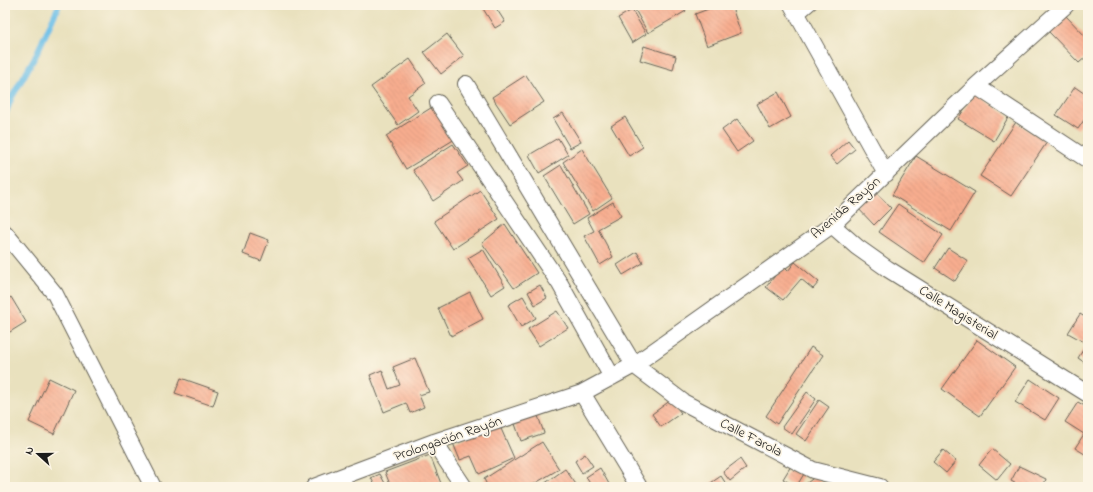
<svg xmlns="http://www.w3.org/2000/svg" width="1093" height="492" font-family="'Indie Flower',sans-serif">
  <defs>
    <pattern id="building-back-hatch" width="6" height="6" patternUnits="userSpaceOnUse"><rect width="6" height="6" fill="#f8ad8f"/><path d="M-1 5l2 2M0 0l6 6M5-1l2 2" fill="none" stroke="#d4947b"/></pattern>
  </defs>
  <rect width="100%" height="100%" fill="#fcf5e5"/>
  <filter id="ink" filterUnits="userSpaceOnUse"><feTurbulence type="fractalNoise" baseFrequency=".025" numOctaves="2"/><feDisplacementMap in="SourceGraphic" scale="8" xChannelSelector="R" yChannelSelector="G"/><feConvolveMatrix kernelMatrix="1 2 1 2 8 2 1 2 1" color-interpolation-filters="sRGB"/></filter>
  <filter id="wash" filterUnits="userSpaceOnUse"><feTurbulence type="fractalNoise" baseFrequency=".012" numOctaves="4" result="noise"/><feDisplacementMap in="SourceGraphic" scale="16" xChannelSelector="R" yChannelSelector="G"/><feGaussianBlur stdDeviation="0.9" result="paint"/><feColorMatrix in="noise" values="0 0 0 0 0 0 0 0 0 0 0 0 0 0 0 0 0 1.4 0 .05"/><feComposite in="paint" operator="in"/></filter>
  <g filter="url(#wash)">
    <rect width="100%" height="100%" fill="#e9e1be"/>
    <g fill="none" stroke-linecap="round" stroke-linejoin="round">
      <path stroke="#6cbfe8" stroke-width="6" d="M5,115L12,97L36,55L59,5"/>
    </g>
    <g id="blocks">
      <path fill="url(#building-back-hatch)" d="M486,5H494L505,22L495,28L482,7Z
        M636,5H682L686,11L648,33L633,6Z
        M719,5H731L741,33L707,46L695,14Z
        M632,10L646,34L632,43L618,18Z
        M1065,15L1088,39V55L1079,63L1048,31Z
        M447,34L464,56L441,74L424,52Z
        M644,46L676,56L673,70L640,60Z
        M410,59L426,83L408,96L418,111L398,125L371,87Z
        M526,75L544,102L510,124L492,97Z
        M1075,87L1088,96V114L1078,129L1056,115Z
        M778,92L791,117L770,129L757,104Z
        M974,94L1009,116L994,141L958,119Z
        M434,106L455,139L406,169L386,136Z
        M563,113L581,142L570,148L553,119Z
        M625,117L643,147L629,156L611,126Z
        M737,119L753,141L737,152L722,130Z
        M1016,122L1047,142L1011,196L980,176Z
        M558,138L568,155L539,173L529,155Z
        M848,140L855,149L837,164L830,156Z
        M453,144L468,166L457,173L463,181L433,201L413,170Z
        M582,149L612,198L593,211L563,162Z
        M916,156L975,192L951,231L892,195Z
        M561,165L589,214L573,224L544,176Z
        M873,189L891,208L874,225L856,206Z
        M480,190L499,219L453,249L434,221Z
        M613,202L621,216L598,229L613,257L600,265L584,236L594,231L587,218Z
        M898,204L943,235L924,263L879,232Z
        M505,224L537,273L514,288L482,243Z
        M250,233L269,240L261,261L243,254Z
        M948,248L968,261L955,281L935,268Z
        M483,249L505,286L491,295L468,258Z
        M637,252L643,263L623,275L617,265Z
        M795,262L819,282L813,289L801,279L783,300L766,287L783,266L788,271Z
        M540,285L547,298L535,305L528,292Z
        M470,292L483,319L451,336L438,308Z
        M523,296L536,318L521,327L508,305Z
        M11,297L26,322L5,335V301Z
        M557,311L568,328L539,346L528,329Z
        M1080,314L1088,319V341L1086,343L1068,333Z
        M977,340L1015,367L980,416L942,389Z
        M1088,342V365L1078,358Z
        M811,347L823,355L777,424L766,416Z
        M415,358L429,392L419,395L424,407L410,413L406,403L384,412L370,375L382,370L389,389L400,385L393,367Z
        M49,378L74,390L54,434L29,422Z
        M181,378L218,391L213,406L175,393Z
        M1030,379L1059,398L1045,420L1015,402Z
        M807,392L816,399L792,434L782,427Z
        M671,400L681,413L661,427L652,414Z
        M819,400L829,407L806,441L796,434Z
        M1078,402L1088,408V456L1075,448L1084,434L1065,422Z
        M537,413L544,433L521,441L514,421Z
        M498,422L514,458L479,474L471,456L460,460L453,443Z
        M542,442L559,469L529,487H488L484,479Z
        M992,449L1010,464L997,480L979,465Z
        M943,450L956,461L946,473L933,462Z
        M585,454L593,466L582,473L575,461Z
        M430,455L442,486L391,487L385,472Z
        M740,459L746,468L730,481L723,472Z
        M794,461L807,469L796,487L783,479Z
        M1019,466L1046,479L1043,487H1022L1011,481Z
        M600,468L609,484L604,487H592L586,477Z
        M565,469L578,487H546L544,484Z
        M380,474L387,487H376L371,478Z
        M817,475L825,487H802Z
        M721,476L728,487H705Z"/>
    </g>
  </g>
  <g filter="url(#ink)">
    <use href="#blocks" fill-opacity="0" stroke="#646155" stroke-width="1"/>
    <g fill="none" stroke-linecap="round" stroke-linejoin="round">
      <g stroke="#646155" stroke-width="10">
        <path id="lane" d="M798,17L812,5"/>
      </g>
      <g stroke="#646155" stroke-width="18">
        <path id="street" d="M792,5L886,174
          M466,84L634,365L683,402L813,470L880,487
          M976,86L1088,160
          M438,103L560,284L612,377
          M832,225L857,247L888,269L1088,394
          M5,233L55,294L153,487
          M582,393L639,487
          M434,442L464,487
          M314,487L434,442L582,393L634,365L832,225L976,86L1066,5"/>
      </g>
      <use href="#lane" stroke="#fff" stroke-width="8"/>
      <use href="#street" stroke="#fff" stroke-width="16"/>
    </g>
  </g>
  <g text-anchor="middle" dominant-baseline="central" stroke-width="3.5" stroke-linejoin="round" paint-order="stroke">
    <g font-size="14" fill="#1c1c1c" stroke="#fcf5e5">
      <text transform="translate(846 208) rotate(-41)">Avenida Rayón</text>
      <text transform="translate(958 313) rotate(32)">Calle Magisterial</text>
      <text transform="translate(751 438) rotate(27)">Calle Farola</text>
      <text transform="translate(448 439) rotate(-19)">Prolongación Rayón</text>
    </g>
  </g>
  <rect width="1093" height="492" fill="none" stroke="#fcf5e5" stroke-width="20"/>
  <g transform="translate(38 454) rotate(291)" stroke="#fcf5e5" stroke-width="3" paint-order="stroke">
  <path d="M0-3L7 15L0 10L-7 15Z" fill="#1c1c1c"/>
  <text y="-6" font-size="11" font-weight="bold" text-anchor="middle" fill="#1c1c1c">N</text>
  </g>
</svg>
